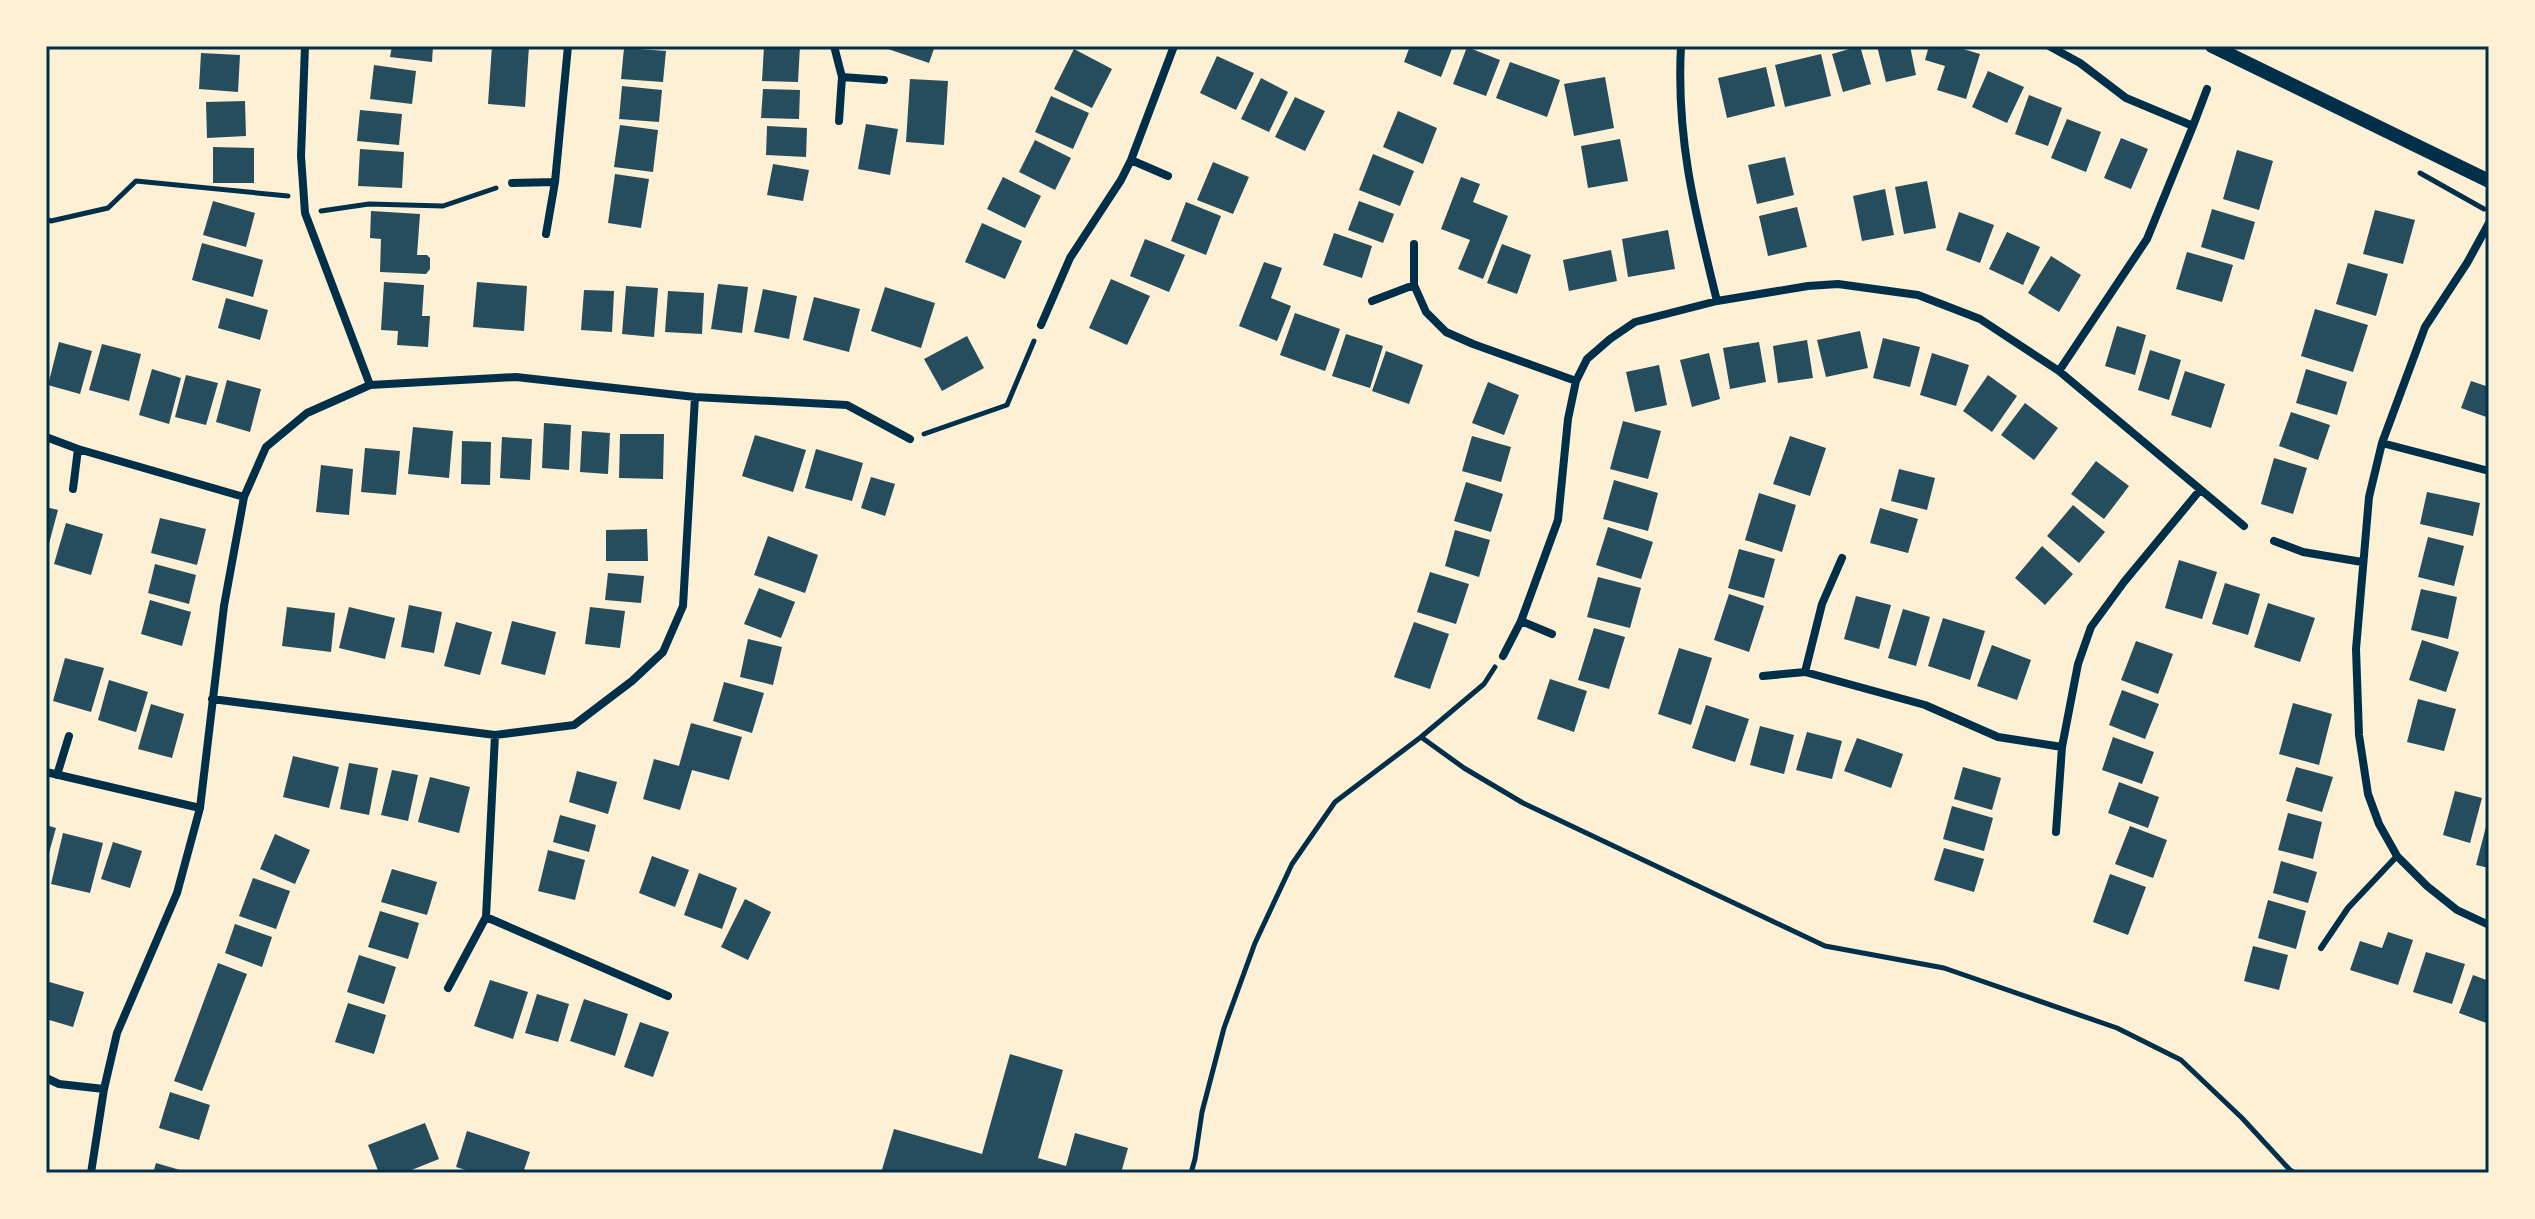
<svg xmlns="http://www.w3.org/2000/svg" width="2535" height="1219" font-family="Commissioner,sans-serif">
  <rect width="100%" height="100%" fill="#fdf0d5"/>
  <path fill="#264d5e" d="M392,46H433L432,62L390,57Z
    M492,46H529L525,107L488,104Z
    M764,46H800L798,82L762,81Z
    M889,46H935L929,63L888,49Z
    M1410,46H1453L1441,77L1404,62Z
    M1860,46L1871,84L1843,92L1832,54Z
    M1877,46H1910L1916,75L1886,82Z
    M1929,46H1953L1980,54L1966,99L1937,90L1945,66L1925,60Z
    M1467,47L1500,60L1486,96L1453,84Z
    M624,48L666,51L663,82L621,79Z
    M1074,49L1112,69L1092,108L1054,89Z
    M201,53L240,55L238,92L199,89Z
    M1821,54L1831,96L1785,107L1775,65Z
    M1217,56L1254,73L1236,110L1200,93Z
    M1510,62L1560,80L1547,117L1496,98Z
    M374,65L416,71L412,104L370,99Z
    M1766,67L1775,106L1727,118L1718,78Z
    M1988,71L2024,87L2007,123L1972,107Z
    M1605,77L1614,128L1574,136L1564,84Z
    M1261,78L1288,92L1269,132L1241,119Z
    M910,79L948,81L944,145L906,142Z
    M622,86L662,90L659,122L619,119Z
    M763,89L800,90L799,119L761,118Z
    M2029,95L2062,108L2048,146L2015,134Z
    M1051,96L1089,113L1073,149L1035,132Z
    M1295,97L1325,111L1305,151L1275,137Z
    M245,101L246,136L207,138L206,102Z
    M360,110L402,114L399,145L357,141Z
    M1398,111L1437,128L1423,164L1383,147Z
    M2067,119L2101,132L2086,172L2051,158Z
    M866,124L898,129L890,175L858,169Z
    M620,125L658,130L653,172L614,167Z
    M767,126L807,128L806,157L766,155Z
    M2121,138L2148,149L2131,189L2104,178Z
    M1620,139L1628,181L1588,188L1581,146Z
    M1035,140L1071,158L1055,190L1019,172Z
    M213,147L254,148V183H213Z
    M360,149L404,152L402,188L358,186Z
    M2237,150L2273,161L2259,210L2223,199Z
    M1373,154L1414,171L1400,206L1359,190Z
    M1785,157L1794,195L1757,204L1748,165Z
    M1213,162L1249,177L1233,214L1197,200Z
    M773,164L809,170L803,201L767,195Z
    M615,174L649,179L641,228L608,223Z
    M1003,177L1041,196L1025,228L987,209Z
    M1461,177L1480,184L1473,202L1508,216L1483,279L1458,269L1470,240L1441,229Z
    M1927,181L1936,228L1904,234L1895,187Z
    M1885,189L1894,235L1862,241L1853,196Z
    M213,201L255,213L246,247L203,235Z
    M1359,201L1394,214L1383,243L1348,230Z
    M1186,202L1221,216L1206,255L1171,241Z
    M1797,207L1807,247L1768,256L1759,216Z
    M2212,209L2255,222L2244,260L2201,247Z
    M2375,210L2415,220L2403,264L2363,254Z
    M371,211L420,214L417,255H427L430,258V269L426,274L380,272L381,239L370,238Z
    M1959,212L1994,225L1980,263L1946,250Z
    M982,223L1022,241L1005,279L965,262Z
    M1668,230L1675,269L1628,277L1622,239Z
    M2007,232L2040,247L2023,285L1989,269Z
    M1334,233L1372,246L1362,278L1323,265Z
    M1145,239L1185,255L1169,292L1130,276Z
    M202,243L263,260L253,297L192,280Z
    M1502,244L1531,255L1517,294L1487,283Z
    M1611,250L1617,281L1569,291L1563,260Z
    M2187,252L2233,265L2222,302L2176,289Z
    M2051,256L2081,275L2059,312L2028,293Z
    M1264,262L1282,268L1271,298L1291,306L1277,341L1239,326Z
    M2348,263L2388,274L2376,316L2336,304Z
    M1111,279L1150,296L1127,345L1089,328Z
    M384,282L424,285L422,316H430L428,347L397,345L398,331L381,330Z
    M477,282L527,286L524,331L473,327Z
    M718,284L748,287L742,333L711,329Z
    M626,286L658,288L654,337L622,334Z
    M885,287L935,303L921,348L871,331Z
    M763,289L797,296L789,339L754,332Z
    M584,290L614,291L612,332L581,330Z
    M668,291L704,293L702,334L665,332Z
    M814,297L860,309L849,352L803,340Z
    M226,298L268,310L260,340L218,328Z
    M2315,309L2368,325L2353,372L2301,356Z
    M1295,313L1340,329L1325,371L1280,355Z
    M2117,326L2146,335L2135,375L2105,366Z
    M1860,331L1868,368L1826,377L1817,340Z
    M1346,334L1383,346L1370,388L1332,376Z
    M967,336L984,368L942,391L924,359Z
    M1883,338L1920,347L1910,387L1873,378Z
    M1807,340L1813,378L1778,383L1773,346Z
    M59,342L92,351L80,394L48,385Z
    M1759,342L1766,382L1730,389L1723,348Z
    M102,344L141,354L129,401L89,390Z
    M2150,350L2181,360L2169,400L2138,390Z
    M1386,351L1423,365L1409,404L1372,391Z
    M1709,353L1720,399L1692,407L1680,360Z
    M1932,353L1969,365L1956,406L1920,395Z
    M1659,365L1667,405L1635,412L1626,372Z
    M152,369L181,378L169,424L139,415Z
    M2306,369L2347,382L2337,415L2296,403Z
    M2185,371L2225,384L2211,428L2171,415Z
    M186,375L218,383L206,425L175,417Z
    M1988,375L2017,396L1992,432L1963,411Z
    M227,380L261,389L250,432L216,422Z
    M2471,381L2489,387V418L2461,408Z
    M1488,382L1519,395L1504,435L1472,423Z
    M2025,403L2058,428L2034,460L2001,435Z
    M2291,412L2330,425L2318,460L2279,446Z
    M1623,421L1661,431L1648,479L1610,469Z
    M544,423L571,425L569,470L542,468Z
    M413,427L453,431L449,478L408,474Z
    M582,431L610,433L608,474L580,472Z
    M620,434H664L663,479L619,478Z
    M755,435L806,450L793,492L742,476Z
    M1472,436L1511,447L1501,482L1462,471Z
    M1790,436L1826,448L1810,496L1773,484Z
    M502,437L532,439L530,480L500,478Z
    M462,441L491,442L490,485L461,484Z
    M365,448L400,451L396,495L361,492Z
    M816,449L863,463L852,501L805,488Z
    M2274,458L2307,468L2293,514L2261,504Z
    M2096,461L2129,486L2104,519L2071,494Z
    M321,465L353,469L349,515L316,512Z
    M1899,469L1935,478L1927,510L1891,501Z
    M871,477L895,484L885,516L861,508Z
    M1614,480L1658,493L1648,531L1603,519Z
    M1466,482L1503,494L1491,532L1454,521Z
    M2427,492L2480,503L2473,536L2420,524Z
    M1759,493L1796,505L1782,552L1745,540Z
    M2073,505L2105,532L2079,563L2047,536Z
    M46,507L58,510L47,551H46Z
    M1880,508L1918,519L1908,553L1870,543Z
    M160,518L206,529L197,565L151,553Z
    M66,523L103,534L91,575L54,564Z
    M1608,527L1653,542L1641,579L1596,565Z
    M647,529L648,561H606V530Z
    M1455,530L1490,540L1479,577L1445,566Z
    M768,536L818,555L805,593L754,575Z
    M2428,537L2464,546L2454,586L2418,577Z
    M2042,546L2073,574L2045,605L2015,578Z
    M1739,549L1775,559L1764,598L1728,588Z
    M2179,560L2217,572L2202,619L2165,608Z
    M155,564L196,575L189,604L148,593Z
    M1430,572L1469,584L1456,624L1417,612Z
    M608,573L644,576L641,603L605,600Z
    M1598,577L1641,588L1630,628L1587,617Z
    M2225,583L2260,594L2248,635L2212,624Z
    M759,588L795,602L781,638L744,624Z
    M2421,589L2457,597L2448,639L2411,630Z
    M1729,594L1764,606L1749,652L1714,640Z
    M1856,596L1891,605L1879,649L1844,639Z
    M150,600L191,612L182,646L141,634Z
    M2268,603L2315,618L2300,662L2254,647Z
    M409,605L442,612L434,653L401,647Z
    M287,607L335,613L331,652L282,646Z
    M349,607L395,618L385,659L339,648Z
    M590,607L625,611L620,648L585,644Z
    M1903,609L1930,617L1916,666L1888,658Z
    M1943,618L1985,631L1970,680L1928,666Z
    M512,621L556,632L545,675L501,664Z
    M456,622L492,632L480,675L444,666Z
    M1414,622L1449,634L1430,689L1394,677Z
    M1594,628L1625,637L1609,689L1578,680Z
    M748,639L782,647L773,685L740,677Z
    M2422,640L2459,652L2446,692L2409,680Z
    M2136,641L2173,654L2158,694L2121,680Z
    M1992,645L2031,660L2017,700L1977,686Z
    M1679,648L1712,658L1691,725L1658,714Z
    M65,658L104,668L91,712L53,701Z
    M1550,679L1587,691L1574,732L1537,719Z
    M109,680L148,692L136,732L98,720Z
    M724,682L764,693L752,733L713,721Z
    M2122,690L2159,704L2145,739L2109,725Z
    M2418,699L2456,709L2444,751L2407,742Z
    M2293,703L2332,714L2319,765L2279,754Z
    M151,704L184,714L172,758L138,749Z
    M1706,705L1749,719L1735,762L1692,748Z
    M691,723L742,737L729,780L692,770L680,810L643,799L654,759L679,766Z
    M1760,726L1794,735L1784,774L1750,765Z
    M1807,732L1842,741L1832,779L1796,770Z
    M2113,737L2154,752L2142,784L2102,770Z
    M1857,738L1903,754L1891,788L1844,771Z
    M293,756L339,767L329,808L283,797Z
    M349,763L378,768L369,815L340,809Z
    M1963,767L2001,778L1992,810L1954,799Z
    M2296,767L2333,777L2322,812L2286,801Z
    M392,770L418,775L408,821L381,815Z
    M577,771L617,782L608,814L569,802Z
    M430,777L470,787L459,833L418,822Z
    M2119,782L2159,797L2148,828L2108,813Z
    M2455,791L2482,798L2470,843L2443,835Z
    M1952,806L1993,818L1984,851L1943,839Z
    M2288,813L2322,822L2313,859L2278,850Z
    M560,815L596,825L589,852L553,842Z
    M2488,819L2489,820V868L2476,865Z
    M46,825L56,828L47,860H46Z
    M2130,826L2167,840L2153,878L2115,864Z
    M63,833L103,843L90,893L51,884Z
    M275,834L310,850L295,884L260,869Z
    M113,842L142,851L130,888L101,879Z
    M1944,848L1984,859L1974,892L1934,880Z
    M548,850L585,860L575,900L538,891Z
    M652,856L689,870L675,907L639,893Z
    M2281,861L2317,872L2308,903L2273,893Z
    M392,869L437,882L427,915L381,902Z
    M699,873L737,888L722,929L684,915Z
    M2110,874L2146,887L2128,935L2093,922Z
    M253,878L290,891L276,929L239,916Z
    M745,899L771,912L748,960L721,947Z
    M2268,900L2306,911L2296,949L2258,938Z
    M380,911L419,923L408,959L368,947Z
    M235,924L272,937L262,967L225,953Z
    M2388,932L2413,940L2398,985L2350,970L2360,941L2382,948Z
    M2253,946L2288,955L2279,990L2244,981Z
    M2426,952L2465,964L2452,1004L2413,992Z
    M359,955L396,967L384,1004L347,992Z
    M218,963L247,974L202,1091L174,1081Z
    M2473,975L2489,981V1024L2459,1013Z
    M490,980L528,992L513,1039L474,1026Z
    M46,981L84,992L73,1027L46,1019Z
    M537,994L569,1004L558,1042L525,1033Z
    M584,999L628,1014L615,1056L570,1041Z
    M348,1003L386,1015L374,1054L335,1042Z
    M640,1022L669,1032L653,1077L624,1067Z
    M1010,1054L1063,1070L1038,1158L1066,1166L1075,1133L1128,1148L1121,1173H881L894,1129L982,1154Z
    M170,1092L210,1105L199,1140L159,1128Z
    M425,1123L439,1159L404,1173H379L368,1145Z
    M467,1131L530,1152L523,1173H475L456,1167Z
    M156,1163L187,1172V1173H153Z"/>
  <g fill="none" stroke-linecap="round" stroke-linejoin="round">
    <path stroke="#003049" stroke-width="5" d="M2420,173L2484,209
      M321,211L369,204L443,206L496,188
      M46,219L51,221L108,208L136,181L288,196
      M924,434L1007,405L1034,341
      M1421,737L1464,768L1523,803L1825,946L1944,968L2117,1028L2181,1060L2242,1118L2290,1170L2295,1173
      M1191,1173L1195,1159L1202,1112L1224,1028L1255,943L1292,864L1335,802L1421,737L1484,684L1495,667"/>
    <path stroke="#003049" stroke-width="6" d="M2321,948L2348,908L2397,856"/>
    <path stroke="#003049" stroke-width="8" d="M305,46L301,156L305,213L370,385
      M834,46L842,77L839,121
      M1681,46C1676,139 1695,212 1717,301
      M2049,46L2080,63L2126,98L2193,126L2147,239L2059,371
      M842,77L884,80
      M2193,126L2207,89
      M1131,160L1168,176
      M512,183L555,182
      M2489,223L2467,263L2425,327L2382,443L2369,497L2356,649L2359,735L2368,794L2379,824L2397,856L2427,886L2457,910L2489,925
      M546,234L555,182L568,46
      M1414,244V285L1426,312L1446,332L1473,344L1576,381
      M1372,301L1414,285
      M1041,325L1070,258L1121,180L1131,160L1174,46
      M46,437L78,449
      M2382,443L2489,471
      M73,489L78,449L244,497
      M2274,541L2303,552L2362,562
      M1842,558L1822,604L1805,672L1925,705L1998,737L2062,747
      M1552,634L1521,621L1558,520L1568,419L1576,381L1587,359L1610,339L1635,322L1717,301L1808,286L1838,284L1918,295L1980,319L2059,371L2244,526
      M1503,656L1521,621
      M1763,676L1805,672
      M212,699L495,735L574,725L632,681L663,652L683,606L695,397
      M495,735L486,917L668,996
      M46,772L200,808
      M57,775L69,736
      M2056,832L2062,747L2078,664L2091,627L2124,582L2200,490
      M448,988L486,917
      M46,1078L59,1084L104,1089
      M91,1173L104,1089L117,1033L177,893L200,808L224,606L244,497L266,447L307,413L370,385L516,377L695,397L847,405L910,439"/>
    <path stroke="#003049" stroke-width="14" d="M2212,46L2489,181"/>
  </g>
  <rect width="2535" height="1219" fill="none" stroke="#fdf0d5" stroke-width="96"/>
  <rect x="48" y="48" width="2439" height="1123" fill="none" stroke="#003049" stroke-width="3"/>
</svg>
